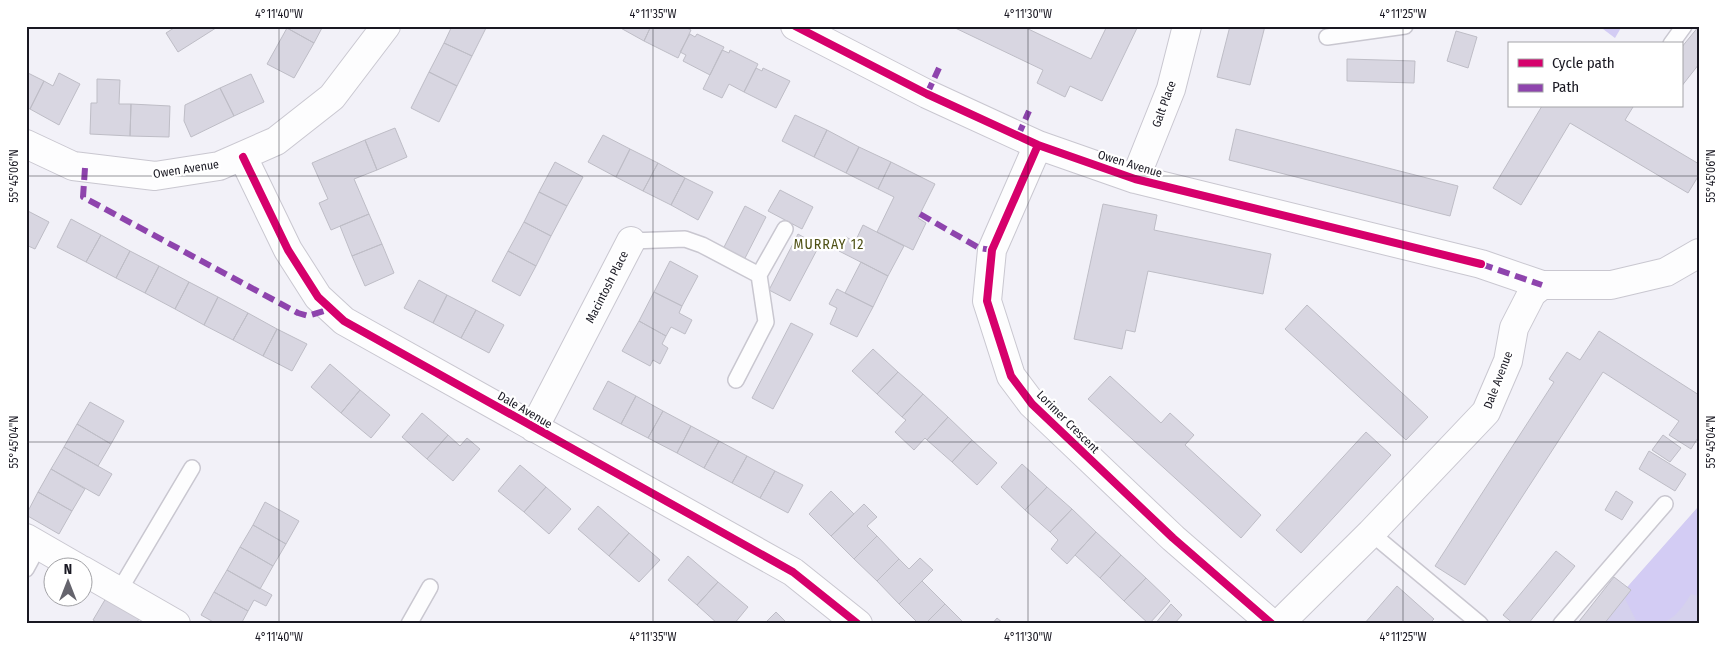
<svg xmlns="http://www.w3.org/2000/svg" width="1725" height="650" font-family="'Fira Sans Condensed',sans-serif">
  <rect width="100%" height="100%" fill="#f2f1f8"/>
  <path fill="#d5d1ed" d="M1699,506V624H1595Z"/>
  <path fill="#d3ccf4" d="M1599,26H1622L1615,38Z
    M1699,506V596L1691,594C1675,619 1669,625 1638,624L1622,593Z"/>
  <path fill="#d8d6e1" stroke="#bebdc6" d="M177,26H219L178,52L166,33Z
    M288,26H323L314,43L287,28Z
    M452,26H487L472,56L444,43Z
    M617,26H651L644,41Z
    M651,26H683L691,30L678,58L644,41Z
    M951,26H1022L1091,59L1107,26H1138L1102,101L1070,86L1065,97L1037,83L1043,70Z
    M1230,26H1265L1250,85L1217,77Z
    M1699,26V64L1681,87V48Z
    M287,28L314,43L294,78L267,64Z
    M1456,31L1477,37L1468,68L1447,61Z
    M690,34L695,37L697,34L724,47L710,75L683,61L686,55L680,52Z
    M444,43L472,56L457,86L429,72Z
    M722,50L729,53L730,50L758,64L744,92L729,84L722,98L703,89Z
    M1347,59L1415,61L1414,83L1347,81Z
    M756,68L762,71L763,68L790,81L776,108L744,92Z
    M26,72L44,81L30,109L26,107Z
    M429,72L457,86L439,122L411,108Z
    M59,73L80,84L59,125L30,109L44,81L53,86Z
    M251,74L264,102L234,116L220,88Z
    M97,79L120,80L119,104H131L130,136L90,134L91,103H97Z
    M220,88L234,116L191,137L184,121L185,105Z
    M131,104L170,106L169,137L130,136Z
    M1542,106H1631L1633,107L1625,120L1699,164V175L1688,193L1570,123L1521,205L1493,188Z
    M795,115L827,130L814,157L782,141Z
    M395,128L407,157L377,170L365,140Z
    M1236,129L1458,186L1450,216L1229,160Z
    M827,130L859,147L846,173L814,157Z
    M603,135L630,149L616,177L588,162Z
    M365,140L377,170L354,179L369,214L331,230L319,203L328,199L312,163Z
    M859,147L891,162L878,189L846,173Z
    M630,149L658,163L643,191L616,177Z
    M555,162L583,177L567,206L539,192Z
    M891,162L935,184L918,218L926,223L913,250L877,232L894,197L878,189Z
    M658,163L685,178L671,205L643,191Z
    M685,178L713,192L698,220L671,205Z
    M780,190L813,207L802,229L768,211Z
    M539,192L567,206L551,236L524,222Z
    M1103,204L1157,215L1154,230L1271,254L1263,294L1148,271L1135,332L1126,330L1122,349L1074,339Z
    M745,206L766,217L743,262L722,251Z
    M26,210L49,222L35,249L26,245Z
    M369,214L382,244L352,256L340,226Z
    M71,219L101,235L86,262L57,247Z
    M524,222L551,236L536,266L508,251Z
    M863,225L904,246L888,276L839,251L846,237L855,242Z
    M798,234L819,246L790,301L769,290Z
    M101,235L130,251L116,278L86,262Z
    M382,244L394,273L365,286L352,256Z
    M130,251L159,266L145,293L116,278Z
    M508,251L536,266L520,296L492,281Z
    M670,261L698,276L682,306L654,292Z
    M861,262L888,276L873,307L845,293Z
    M159,266L189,282L175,309L145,293Z
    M419,280L447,295L433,323L404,308Z
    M189,282L218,297L204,325L175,309Z
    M837,289L873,307L857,337L830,324L837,308L829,304Z
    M654,292L682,306L679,313L692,320L685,334L671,327L666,336L639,321Z
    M447,295L476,310L461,338L433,323Z
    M218,297L248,313L233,340L204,325Z
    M1307,305L1428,417L1406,440L1285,329Z
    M476,310L504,325L489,353L461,338Z
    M248,313L277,329L263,356L233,340Z
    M639,321L666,336L662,344L668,348L660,364L653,360L650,366L622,351Z
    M791,323L813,334L773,409L752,398Z
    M277,329L307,344L292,371L263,356Z
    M1599,331L1699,395V436L1691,449L1669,435L1679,421L1603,372L1465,585L1435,566L1554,382L1549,379L1567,352L1580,360Z
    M873,349L898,372L877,394L852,371Z
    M330,364L360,390L341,413L311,387Z
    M898,372L923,394L902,417L877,394Z
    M1110,376L1161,423L1170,413L1194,435L1185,445L1261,515L1241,538L1088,399Z
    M608,381L636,396L621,424L593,409Z
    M360,390L390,415L371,438L341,413Z
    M923,394L948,417L927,440L925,438L914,450L895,432L906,420L902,417Z
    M636,396L663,411L648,438L621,424Z
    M90,402L124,421L111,444L77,424Z
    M663,411L691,426L677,453L648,438Z
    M422,413L448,435L427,459L402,437Z
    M948,417L972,440L952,462L927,440Z
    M77,424L111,444L98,466L64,447Z
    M691,426L719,441L704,468L677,453Z
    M1366,432L1391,455L1301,553L1276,530Z
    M448,435L460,446L467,438L480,449L453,481L427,459Z
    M1663,435L1681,448L1670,462L1652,450Z
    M972,440L997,463L977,485L952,462Z
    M719,441L747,456L732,483L704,468Z
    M64,447L112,474L99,496L51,469Z
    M1649,451L1686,474L1675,491L1639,469Z
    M747,456L775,471L760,498L732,483Z
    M1022,464L1047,487L1025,510L1001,487Z
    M520,465L546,487L524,512L498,491Z
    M51,469L85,489L72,511L38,492Z
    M775,471L803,485L788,513L760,498Z
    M546,487L571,509L549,534L524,512Z
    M1047,487L1072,509L1050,532L1025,510Z
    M831,491L854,514L831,536L809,514Z
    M1616,491L1633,502L1622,520L1605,510Z
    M38,492L72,511L59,534L26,515Z
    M265,502L299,521L286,544L253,525Z
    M864,504L877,517L867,526L877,536L854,559L831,536Z
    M598,506L629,533L609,556L578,529Z
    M1072,509L1096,532L1067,564L1051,549L1058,540L1050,532Z
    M253,525L286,544L273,566L240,547Z
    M1096,532L1121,555L1100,578L1075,555Z
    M629,533L660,560L639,582L609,556Z
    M877,536L899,559L877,581L854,559Z
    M240,547L273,566L260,589L227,570Z
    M1556,551L1575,566L1528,624H1514L1503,615Z
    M1121,555L1146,578L1124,601L1100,578Z
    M688,556L718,582L697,605L668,580Z
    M920,558L933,570L899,604L877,581L899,559L909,569Z
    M227,570L272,595L266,606L254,600L248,611L214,592Z
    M1614,577L1631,590L1604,624H1577Z
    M1146,578L1170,601L1149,624L1124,601Z
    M922,581L945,604L925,624H919L899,604Z
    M718,582L748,607L734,624H718L697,605Z
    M1397,586L1434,619L1429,624H1364Z
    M214,592L248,611L241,624H217L201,615Z
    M106,598L140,617L136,624H99L93,620Z
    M945,604L965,624H925Z
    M1171,604L1182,615L1174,624H1155Z
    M776,612L788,624H764Z
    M997,618L1004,624H992Z"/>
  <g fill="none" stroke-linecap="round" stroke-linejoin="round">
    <g stroke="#c9c7d0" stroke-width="18">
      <path id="lane" d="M1327,37L1405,26
        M1671,44L1684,26
        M631,241L685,239L702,245L759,275L766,322L736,380
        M759,275L785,229
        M1371,533L1480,624
        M26,569L39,545
        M119,591L192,468
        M409,624L430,587
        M1561,624L1665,504"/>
    </g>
    <g stroke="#c9c7d0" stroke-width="30">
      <path id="street" d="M795,26L927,94L1038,145L1135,179L1481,264L1542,285
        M26,144L73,166L155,176L219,166L276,141L332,97L386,26
        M1038,145L992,250L987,301L1011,376L1032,404L1173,538L1272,624
        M243,157L288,250L318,297L344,321L793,572L858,624
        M1135,179L1171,89L1187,26
        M534,428L631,241
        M26,538L78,568
        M82,570L176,624
        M1279,624L1371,533L1486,412L1508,361L1514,328L1532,293L1542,285H1611L1666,272L1699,253"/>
    </g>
    <use href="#lane" stroke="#fdfdfe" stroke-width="15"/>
    <use href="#street" stroke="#fdfdfe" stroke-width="28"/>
    <path stroke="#8e44ad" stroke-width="6" stroke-dasharray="12 6" stroke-linecap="butt" d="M927,94L939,68
      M1018,136L1029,111
      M85,168L83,197L298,313L308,316L330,309
      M920,214L979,248L992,250
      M1481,264L1542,285"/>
    <g stroke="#fff" stroke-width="11">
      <path id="cycleway" d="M795,26L927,94L1038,145L1135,179L1481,264
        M1038,145L992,250L987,301L1011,376L1032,404L1173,538L1272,624
        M243,157L288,250L318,297L344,321L793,572L858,624"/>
    </g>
    <use href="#cycleway" stroke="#d6006c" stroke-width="8"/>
  </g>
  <path fill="none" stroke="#191822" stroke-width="1" stroke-opacity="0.45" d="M279,26V624M653,26V624M1028,26V624M1403,26V624M26,176H1699M26,442H1699"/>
  <g text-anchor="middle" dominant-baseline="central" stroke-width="4.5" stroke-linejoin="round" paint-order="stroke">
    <g font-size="12" fill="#191822" stroke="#fff">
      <text transform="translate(1164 104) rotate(-70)">Galt Place</text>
      <text transform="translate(1130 164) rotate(17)">Owen Avenue</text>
      <text transform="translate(186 169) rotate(-9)">Owen Avenue</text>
      <text transform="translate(607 287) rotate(-63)">Macintosh Place</text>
      <text transform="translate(1498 380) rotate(-69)">Dale Avenue</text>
      <text transform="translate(525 410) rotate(30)">Dale Avenue</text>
      <text transform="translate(1068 422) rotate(45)">Lorimer Crescent</text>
    </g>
    <g font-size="14" letter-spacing="1" fill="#4f5115" stroke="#fff">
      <text x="829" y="244">MURRAY 12</text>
    </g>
  </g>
  <rect width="1725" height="650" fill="none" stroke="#ffffff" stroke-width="55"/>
  <rect x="1508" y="42" width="175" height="65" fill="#ffffff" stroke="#a3a3a7"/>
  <rect x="1518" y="59" width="25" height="8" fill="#d6006c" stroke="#a3a3a7"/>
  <text x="1552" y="68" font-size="15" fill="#191822">Cycle path</text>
  <rect x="1518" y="84" width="25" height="8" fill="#8e44ad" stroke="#a3a3a7"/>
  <text x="1552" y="92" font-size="15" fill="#191822">Path</text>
  <g transform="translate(68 582)"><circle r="24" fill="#ffffff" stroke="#a3a3a7"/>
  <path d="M0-4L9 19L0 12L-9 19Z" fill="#65646d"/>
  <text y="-8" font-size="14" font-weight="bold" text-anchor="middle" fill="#191822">N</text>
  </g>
  <rect x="28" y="28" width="1670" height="594" fill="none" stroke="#191822" stroke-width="2"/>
  <g font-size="12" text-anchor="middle" fill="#191822">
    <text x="279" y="18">4°11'40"W</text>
    <text x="653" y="18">4°11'35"W</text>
    <text x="1028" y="18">4°11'30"W</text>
    <text x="1403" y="18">4°11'25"W</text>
    <text transform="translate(14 176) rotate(-90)" y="4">55°45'06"N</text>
    <text transform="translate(1711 176) rotate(-90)" y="4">55°45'06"N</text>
    <text transform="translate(14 442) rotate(-90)" y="4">55°45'04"N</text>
    <text transform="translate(1711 442) rotate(-90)" y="4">55°45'04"N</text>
    <text x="279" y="641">4°11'40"W</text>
    <text x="653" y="641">4°11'35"W</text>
    <text x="1028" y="641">4°11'30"W</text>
    <text x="1403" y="641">4°11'25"W</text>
  </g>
</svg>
